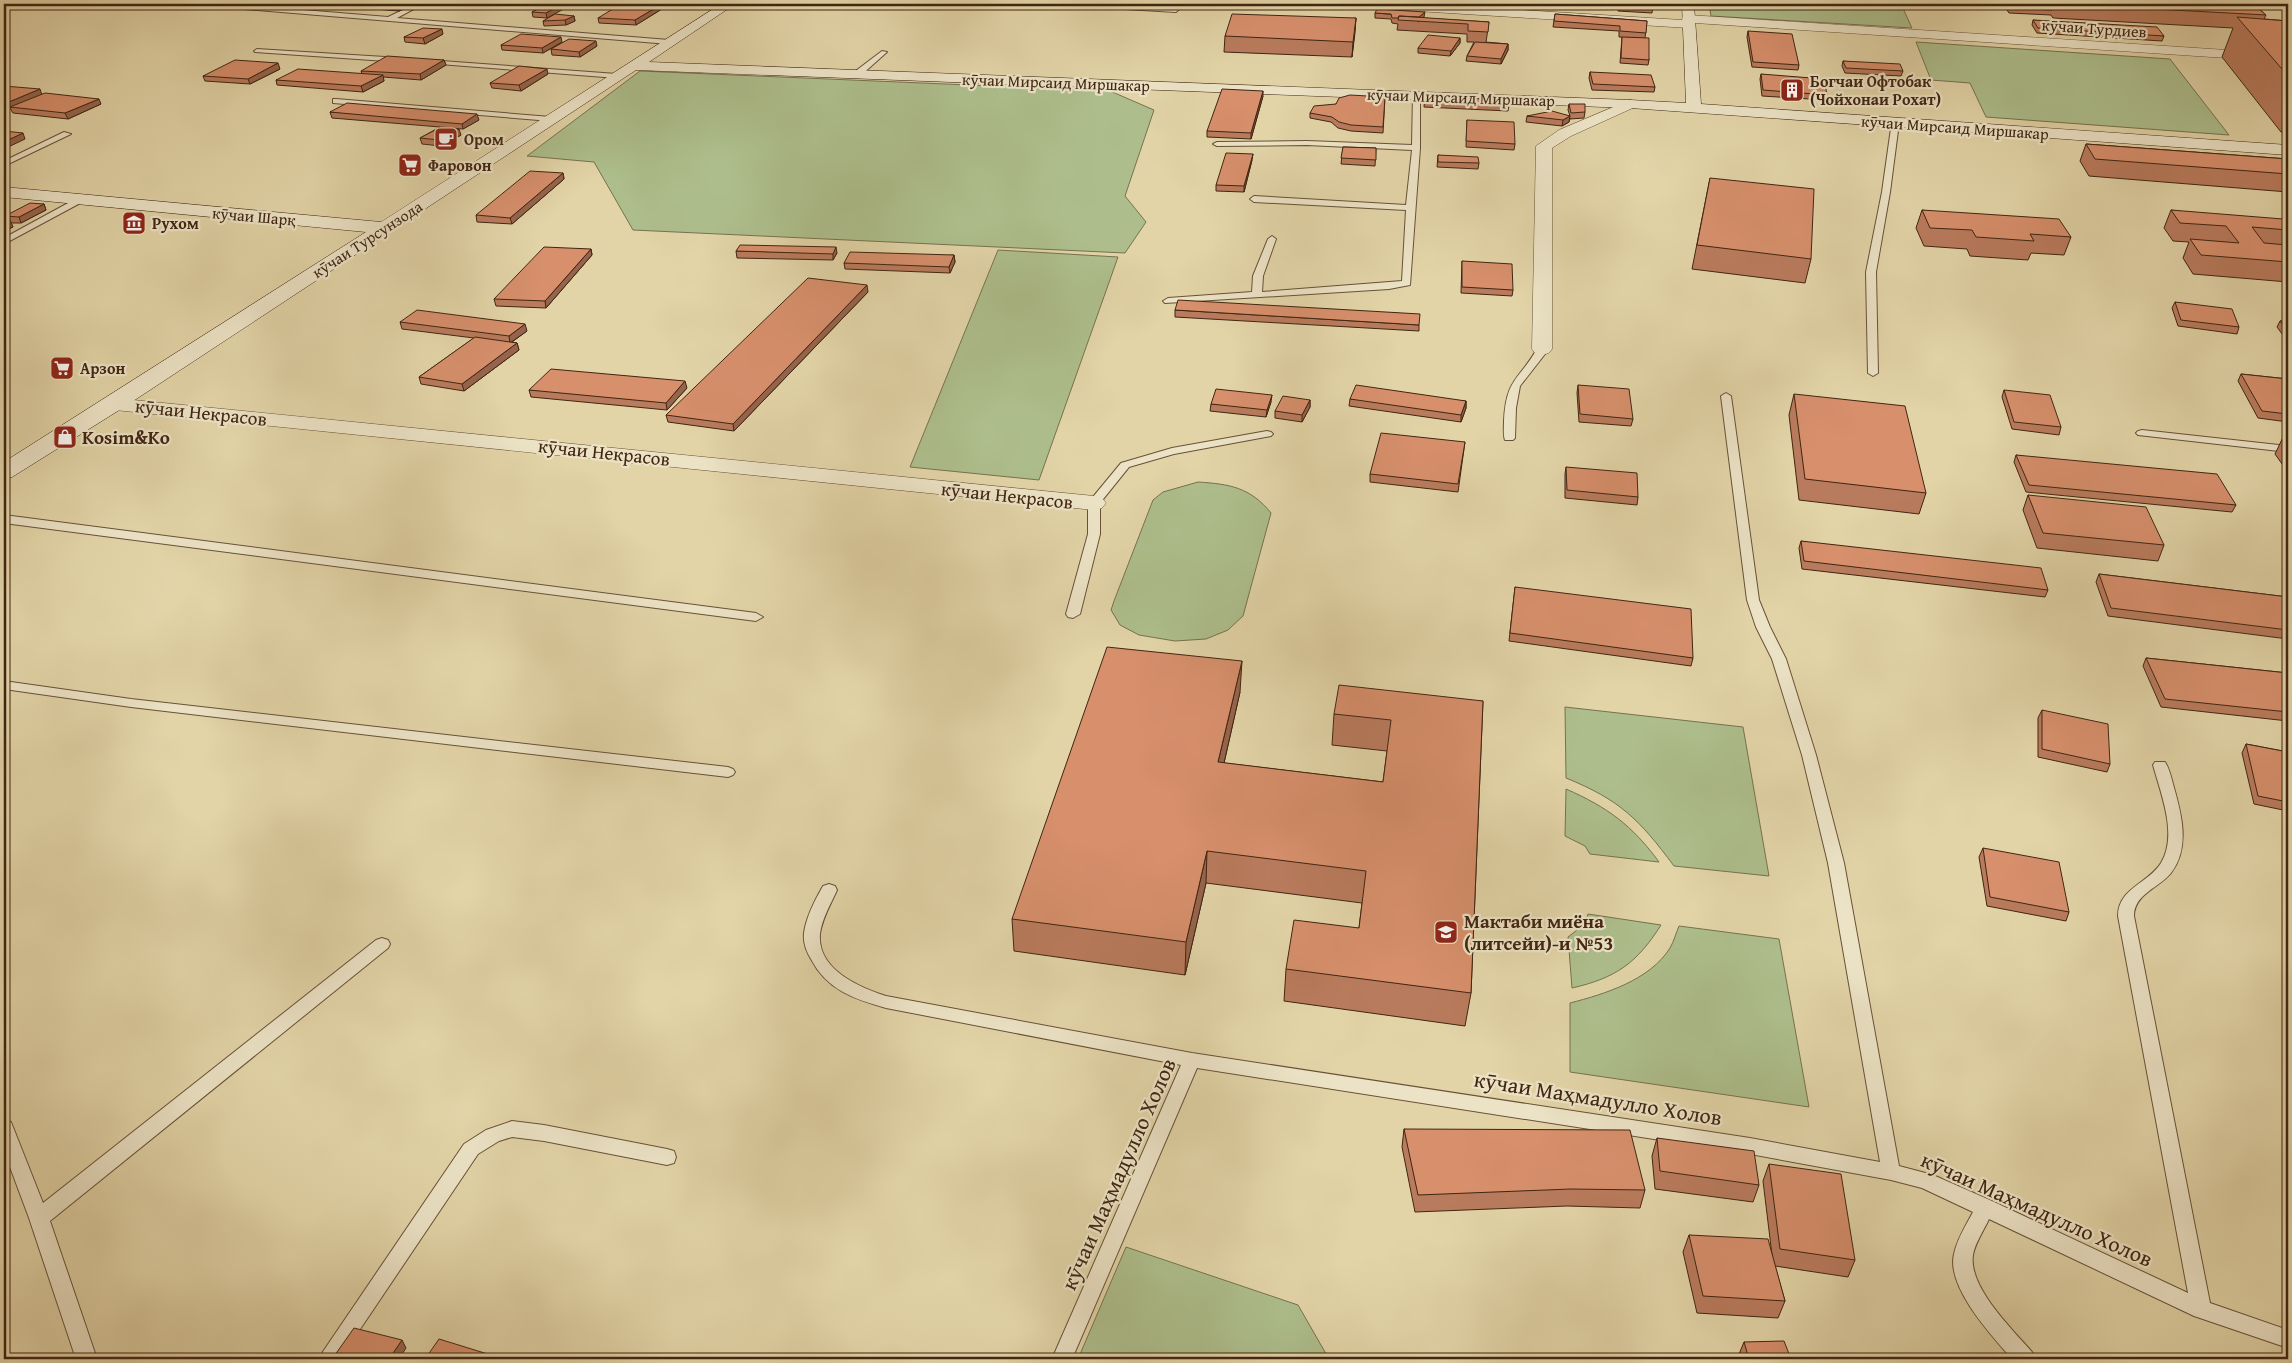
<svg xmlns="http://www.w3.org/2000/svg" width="2292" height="1363" font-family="'Gentium Book Plus',serif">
  <rect width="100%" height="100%" fill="#e2d4a7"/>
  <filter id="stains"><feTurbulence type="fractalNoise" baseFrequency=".004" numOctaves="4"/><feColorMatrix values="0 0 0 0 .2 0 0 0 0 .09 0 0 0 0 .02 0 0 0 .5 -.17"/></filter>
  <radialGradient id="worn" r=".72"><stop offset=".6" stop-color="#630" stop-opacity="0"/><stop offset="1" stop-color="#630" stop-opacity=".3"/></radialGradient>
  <path fill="#adbe8c" stroke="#76724f" d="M1709,4H1901L1912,28L1711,16Z
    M1916,42L2170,59L2229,135L1986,117L1970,83L1931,80Z
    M640,71L1110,91L1154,110L1125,196L1146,222L1125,253L633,230L594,162L527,156Z
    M998,250L1118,257L1039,480L910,467Z
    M1198,482C1229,484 1250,487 1271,513L1243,616L1228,630L1206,639L1175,641L1139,635L1120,625L1111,610L1114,601L1153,500L1163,492Z
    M1565,707L1743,727L1769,876L1674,866C1639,819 1620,800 1566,778Z
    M1566,789C1607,807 1632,825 1659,862L1590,854L1585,846L1565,836Z
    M1588,914L1661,925C1637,963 1616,978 1572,988L1568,937L1585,924Z
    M1679,926L1779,939L1809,1107L1570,1072V1003C1605,994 1650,980 1670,948C1674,941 1676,933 1679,926Z
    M1126,1247L1298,1305L1329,1359H1078Z"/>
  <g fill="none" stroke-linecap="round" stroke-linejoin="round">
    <g stroke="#685137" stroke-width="2">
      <path id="lane" d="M205,4H228L388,17L415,4H423L397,18L669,40L672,42L669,44L208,6Z
        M1070,4L1174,8L1178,4H1184L1176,12L1073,6Z
        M257,49L401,58L405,60L401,62L255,52L254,51Z
        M882,51L887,52L859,77H853V73Z
        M428,60L617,74L621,76L617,78L426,63V61Z
        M1413,93L1420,95V148L1410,285L1389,289L1165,303L1163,301L1168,298L1252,292L1253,276L1268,239L1272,236L1276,239L1263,276L1262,292L1402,281L1406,210L1254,202L1250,199L1254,196L1406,205L1412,150L1307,145L1217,146L1213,144L1217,142L1307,141L1412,145Z
        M336,99L551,117L555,119L551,121L333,103V99Z
        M1892,121L1899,123L1890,192L1876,272L1878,373L1873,376L1868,373L1866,272L1882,192Z
        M64,132L71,134L4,166V161Z
        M81,196L85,199L84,201L4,244V238Z
        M1542,346L1547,349L1545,354L1520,386L1516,408L1515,438L1513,440H1505C1503,435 1504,427 1504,421C1506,377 1520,380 1538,347Z
        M1726,393L1731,396L1759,600L1770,627L1786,659L1816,755L1844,863L1899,1166L1933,1175L1992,1201L2188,1293L2118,916C2118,888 2149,883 2161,863C2178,835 2161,794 2153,765L2155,762H2165C2169,768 2171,776 2173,784C2181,812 2191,847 2171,873C2159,888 2134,894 2134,916L2210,1303L2288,1330V1348L2194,1316L1989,1219C1984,1230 1975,1243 1973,1255C1968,1287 2013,1330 2032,1352L2036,1359H2012C1992,1336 1946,1287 1954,1254C1957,1239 1966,1225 1973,1212L1922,1188L1891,1180L1750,1154L1197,1068L1072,1359H1052L1181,1065L886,1008C854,999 827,990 811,959C806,951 803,942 804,933C806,917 815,900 823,886L829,884L835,886L837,890C831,904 822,918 820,934C817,969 858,987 886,996L1192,1053L1750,1138L1880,1162L1828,863L1802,755L1772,659L1756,627L1747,600L1721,396Z
        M2142,430L2288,446V452L2138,435L2136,433L2138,431Z
        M1267,431L1271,432L1273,434L1271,436L1174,454L1129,467L1100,503V534L1080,614L1073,618L1068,617L1066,614L1088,534V503L1121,463L1172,448Z
        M4,515L756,613L763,617L756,621L4,523Z
        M4,681L131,699L728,767L733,769L735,772L733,775L728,777L131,707L4,689Z
        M382,938L388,940L390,944L388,948L50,1221L97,1359H76L29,1218L4,1151V1120L11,1122L13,1127L43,1203L376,940Z
        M512,1121L544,1125L667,1149L674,1151L676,1157L674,1163L667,1165L544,1141L512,1137L499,1141L478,1154L340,1359H318L464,1144L486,1130Z"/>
    </g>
    <g stroke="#685137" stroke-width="1">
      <path id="street" d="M1362,4H1426L1682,20L1683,16L1688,15L2288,54V62L1695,23L1694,27L1689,28L1368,8Z
        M1630,100L1635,101L1637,104L1635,107L1571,136L1552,148V349L1549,353L1542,355L1535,353L1532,349L1536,146L1559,130Z
        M113,398L1094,496L1102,498L1106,503L1102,508L1094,510L105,409L102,404L105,399Z"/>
    </g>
    <g stroke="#402512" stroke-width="1">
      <path id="secondary" d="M721,4H735L649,62L1630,100L1686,103L1682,4H1694L1701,104L2288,145V155L1630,108L636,70L121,409L12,477L4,479V462L366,232L4,197V187L381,222Z"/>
    </g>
    <use href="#lane" fill="#ece3c6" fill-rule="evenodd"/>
    <use href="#street" fill="#ece3c6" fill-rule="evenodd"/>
    <use href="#secondary" fill="#ece3c6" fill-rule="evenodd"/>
  </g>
  <path fill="#b97b5d" stroke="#402512" d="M63,4H121L112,7Z
    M313,4H415L399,11Z
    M548,4L547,18L533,17L532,12Z
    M670,4L636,25L599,23L598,18Z
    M1467,4H1526L1525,8Z
    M1619,4H1653L1652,13L1618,11Z
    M2003,4H2253L2266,15L2264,19L2288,21V133L2281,132L2222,57L2233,28L2053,18L2051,15L2009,13Z
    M1375,13L1424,17L1423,18L1489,22L1486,42L1508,44V50L1501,64L1466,61L1467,56L1474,42H1467V34L1397,30L1398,24L1392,23L1391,19L1375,18Z
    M1555,14L1647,21L1645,38L1649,60L1648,65L1620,63L1622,37H1619V31L1553,27Z
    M574,16L575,21L566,25L544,26L543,21Z
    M1356,18L1352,57L1224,52L1225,36Z
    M2033,20L2164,36L2162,41L2037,33L2032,25Z
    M1748,31L1799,65L1798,70L1752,67L1747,37Z
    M443,34L425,44L405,42L404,37Z
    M1460,38V43L1450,56L1418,53V48Z
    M562,42L543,53L502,50L501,45Z
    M597,46L580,57L552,55L551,49Z
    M444,60L446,65L421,80L383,77L384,81L363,92L277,85L276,80L362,74L361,71Z
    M1843,61L1903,71L1901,76L1845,73L1842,66Z
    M280,69L250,84L205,81L203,76Z
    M1590,72L1655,87L1654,92L1592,90L1589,78Z
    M548,74L521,91L492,88L490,83Z
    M1761,74L1827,95L1826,100L1762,96L1760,79Z
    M42,95L101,104L68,119L13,113L10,108L4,110Z
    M1263,96L1251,139L1207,137V131Z
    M1425,96L1509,105L1508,111L1424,107Z
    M1385,97L1383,133L1351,131L1338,128L1331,122L1310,118V113L1336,104Z
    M1569,104L1585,112L1584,118L1570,119V118L1569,122L1562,126L1526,122L1527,116H1570L1568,110Z
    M330,112L479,120L463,129L449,128L461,135L441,146L422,144L420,138L440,127L332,118Z
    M1467,120L1515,144L1514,150L1466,147Z
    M2086,144L2288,159V192L2089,176L2080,161Z
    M1343,147L1376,148L1375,166L1341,164Z
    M1438,155L1479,163L1478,169L1437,167Z
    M1252,160L1244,192L1216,191V185Z
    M563,173L564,179L512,224L477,222L476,215Z
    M1710,178L1811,259L1805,283L1692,269Z
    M44,204L46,210L21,223H11L13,227L4,231V220H7L5,216Z
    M1922,210L2071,237L2064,255L2031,253L2028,260L1970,256L1967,249L1924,246L1916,228Z
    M2171,210L2288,226V239L2286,245H2288V282L2193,274L2183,258L2189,242L2173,241L2164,228Z
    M591,249L592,255L546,308L496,306L494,299Z
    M736,251L837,253L833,260L737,258Z
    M954,255L955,262L950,273L845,269L844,263Z
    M1462,261L1513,290L1512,296L1461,293Z
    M868,292L734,431L668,422L666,415Z
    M2175,302L2239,327L2237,334L2178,326L2172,308Z
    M1175,310L1419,325V331L1175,317Z
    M2280,321H2288V342L2277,327Z
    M400,322L527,331L512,342L517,343L519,350L464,391L421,384L419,377L474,338L402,329Z
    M2241,374L2288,379V422L2258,418L2238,381Z
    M1578,385L1633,419L1631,426L1579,422L1577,393Z
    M687,388L667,410L531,397L529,390Z
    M2004,390L2061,427L2059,435L2012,429L2002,397Z
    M1794,394L1926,493L1919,514L1799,500L1789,415Z
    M1350,399L1466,401V408L1461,422L1349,406Z
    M1310,400V407L1302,422L1275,418V411Z
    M1271,402L1266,417L1210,411L1211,404Z
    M2285,433H2288V472L2287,471L2275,454Z
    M1465,442L1458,492L1370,482V474Z
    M2016,455L2236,505L2232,512L2026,492L2014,462Z
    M1566,467L1638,497L1637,505L1565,498V474Z
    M2028,495L2164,545L2158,561L2037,548L2023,510Z
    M1801,541L2048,590L2045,597L1802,569L1799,548Z
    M2099,574L2288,597V639L2108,616L2096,582Z
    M1515,587L1693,658L1691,666L1509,641Z
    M2146,658L2288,673V721L2161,707L2143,666Z
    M1240,692L1224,763L1383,782L1387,751L1332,745L1334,714L1483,701L1471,993L1465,1026L1284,1001L1286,969L1359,928L1362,903L1206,883L1185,975L1014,951L1012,919Z
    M2042,710L2110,764L2107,772L2038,757V718Z
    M2246,744L2288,752V811L2254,804L2242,753Z
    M1983,848L2069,912L2066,921L1987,906L1979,857Z
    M1404,1129L1645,1190L1640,1208L1567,1206L1415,1212L1402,1147Z
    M1657,1138L1759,1185L1753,1202L1655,1189L1652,1156Z
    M1769,1164L1855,1260L1848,1277L1775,1266L1785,1301L1778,1318L1697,1313L1683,1252L1689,1235L1772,1255L1763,1181Z
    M1744,1342L1791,1359H1737Z"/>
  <path fill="#96644c" stroke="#402512" d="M110,4H121L112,7Z
    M402,4H415L399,11L398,6Z
    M563,4H573L547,18L546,13Z
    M662,4H670L636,25L635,20Z
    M1425,12L1424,17L1418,22L1419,17Z
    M574,16L575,21L566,25L565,20Z
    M1356,18L1355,33L1352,57L1353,42Z
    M442,29L443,34L425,44L423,38Z
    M561,37L562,42L543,53L542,48Z
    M1460,38V43L1450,56L1451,51Z
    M596,41L597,46L580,57L579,52Z
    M1508,44V50L1501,64V59Z
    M444,60L446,65L421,80L420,74Z
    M278,63L280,69L250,84L248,79Z
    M547,69L548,74L521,91L519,85Z
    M383,75L384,81L363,92L361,86Z
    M40,89L42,95L4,110V104Z
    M1263,91V96L1251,139V133Z
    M99,99L101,104L68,119L65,113Z
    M477,114L479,120L463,129L462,124Z
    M1570,116L1569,122L1562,126L1563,120Z
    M459,129L461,135L441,146L439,140Z
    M23,133L25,139L4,149V142Z
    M1253,154L1252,160L1244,192V186Z
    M563,173L564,179L512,224L510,218Z
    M44,204L46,210L21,223L19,217Z
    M10,220L13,227L4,231V223Z
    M836,247L837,253L833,260V254Z
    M591,249L592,255L546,308L545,301Z
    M954,255L955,262L950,273L949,267Z
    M867,285L868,292L734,431L733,424Z
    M525,324L527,331L510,343L509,336Z
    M517,343L519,350L464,391L462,384Z
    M685,381L687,388L667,410L666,403Z
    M1272,395L1271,402L1266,417L1267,410Z
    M1310,400V407L1302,422V415Z
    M1466,401V408L1461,422V415Z
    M1242,661L1240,692L1217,794L1218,762Z
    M1207,851L1206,883L1185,975L1186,942Z
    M402,1340L406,1348L399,1359H389Z"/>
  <path fill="#d78f6c" stroke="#402512" d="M371,4H402L398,6Z
    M548,4H563L546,13L532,12Z
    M621,4H662L635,20L598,18Z
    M1619,4H1653V8L1619,6Z
    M2008,4H2048L2052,10L2011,8Z
    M2060,4H2253L2266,15Z
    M1377,9L1425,12L1419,17L1399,16L1398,18H1392L1391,14L1375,13Z
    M555,14L574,16L565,20L543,21Z
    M1232,14L1356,18L1353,42L1225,36Z
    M1555,14L1647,21L1646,33L1620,31V26L1554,21Z
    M1399,16L1489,22L1488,32L1468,31V24L1398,20Z
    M2237,17L2288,21V76Z
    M2033,20L2157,27L2164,36L2038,28Z
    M423,28L442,29L423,38L404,37Z
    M1748,31L1792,34L1799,65L1753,62Z
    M521,34L561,37L542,48L501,45Z
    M1428,35L1460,38L1451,51L1418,48Z
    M1622,37L1649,38V60L1621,58Z
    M569,39L596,41L579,52L551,49Z
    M1475,42L1508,44L1501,59L1467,56Z
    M387,56L444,60L420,74L361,71Z
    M235,60L278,63L248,79L203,76Z
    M1843,61L1900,64L1903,71L1846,68Z
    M519,66L547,69L519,85L490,83Z
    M298,69L383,75L361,86L276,80Z
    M1590,72L1651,75L1655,87L1593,84Z
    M1761,74L1824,79L1827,95L1763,90Z
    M4,86L40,89L4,104Z
    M1222,89L1263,91L1251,133L1207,131Z
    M45,93L99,99L65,113L10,107Z
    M1350,95L1385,97L1383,127L1351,125L1339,122L1332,117L1310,113L1314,106L1336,104L1339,98Z
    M1425,96L1508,100L1509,105L1425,102Z
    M347,103L477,114L462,124L330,112Z
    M1569,104H1585V112L1571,113Z
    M1552,111L1570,116L1563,120L1527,116Z
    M1467,120L1514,122L1515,144L1466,141Z
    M441,127L459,129L439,140L420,138Z
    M4,131L23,133L4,142Z
    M2086,144L2288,159V174L2095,159Z
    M1343,147L1376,148V160L1341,158Z
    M1226,153L1253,154L1244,186L1216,185Z
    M1438,155L1478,157L1479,163L1438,162Z
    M530,171L563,173L510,218L476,215Z
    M1710,178L1814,189L1811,259L1697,245Z
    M30,203L44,204L19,217L5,216Z
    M1922,210L2059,219L2071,237L2030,234L2034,241L1976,237L1972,230L1930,228Z
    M2171,210L2283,219L2288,226V230L2252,227L2264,243L2288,245V262L2201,255L2190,239L2239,243L2226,226L2180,223Z
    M4,220H10L4,223Z
    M740,245L836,247L833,254L736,251Z
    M544,247L591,249L545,301L494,299Z
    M850,252L954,255L949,267L844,263Z
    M1462,261L1512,264L1513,290L1462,287Z
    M808,278L867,285L733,424L666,415Z
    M1178,300L1420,314L1419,325L1175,310Z
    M2175,302L2232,309L2239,327L2181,320Z
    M417,310L525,324L509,336L400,322Z
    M2280,321H2288V332Z
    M475,337L517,343L462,384L419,377Z
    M551,369L685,381L666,403L529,390Z
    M2241,374L2288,379V414L2262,411Z
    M1356,385L1466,401L1461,415L1350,399Z
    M1578,385L1629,389L1633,419L1580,414Z
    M1216,389L1272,395L1267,410L1211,404Z
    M2004,390L2050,395L2061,427L2014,422Z
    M1794,394L1905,406L1926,493L1805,479Z
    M1283,396L1310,400L1302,415L1275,411Z
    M1381,433L1465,442L1458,484L1370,474Z
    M2285,433H2288V438Z
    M2016,455L2217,474L2236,505L2029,485Z
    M1566,467L1637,473L1638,497L1567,490Z
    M2028,495L2146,507L2164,545L2043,533Z
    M1801,541L2041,568L2048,590L1804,561Z
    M2099,574L2288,597V630L2111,608Z
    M1515,587L1691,609L1693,658L1510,633Z
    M1107,647L1242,661L1218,762L1383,782L1391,720L1334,714L1339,685L1483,701L1471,993L1286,969L1294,920L1359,928L1366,871L1207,851L1186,942L1012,919Z
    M2146,658L2288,673V712L2165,699Z
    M2042,710L2108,724L2110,764L2042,749Z
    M2246,744L2288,752V802L2258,796Z
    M1983,848L2059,862L2069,912L1990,897Z
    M1404,1129L1630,1130L1645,1190L1571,1189L1418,1195Z
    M1657,1138L1754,1151L1759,1185L1660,1171Z
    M1769,1164L1841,1174L1855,1260L1780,1249Z
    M1689,1235L1768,1239L1785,1301L1703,1296Z
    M354,1328L402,1340L389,1359H332Z
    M439,1339L504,1359H425Z
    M1784,1341L1791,1359H1749L1744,1342Z
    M2054,1355L2071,1359H2054Z"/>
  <defs>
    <g id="building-square" transform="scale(1.25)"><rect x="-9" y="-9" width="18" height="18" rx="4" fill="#8f2418" stroke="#ece3c6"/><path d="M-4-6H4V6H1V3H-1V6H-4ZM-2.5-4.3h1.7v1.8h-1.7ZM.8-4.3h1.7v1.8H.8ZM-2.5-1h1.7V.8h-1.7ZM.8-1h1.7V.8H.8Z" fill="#fff"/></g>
    <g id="cafe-square" transform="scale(1.25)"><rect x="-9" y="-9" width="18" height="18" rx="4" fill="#8f2418" stroke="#ece3c6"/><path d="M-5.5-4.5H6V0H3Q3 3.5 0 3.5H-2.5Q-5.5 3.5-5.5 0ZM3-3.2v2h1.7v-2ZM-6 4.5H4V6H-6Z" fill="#fff"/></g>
    <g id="supermarket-square" transform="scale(1.25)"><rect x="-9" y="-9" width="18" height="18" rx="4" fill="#8f2418" stroke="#ece3c6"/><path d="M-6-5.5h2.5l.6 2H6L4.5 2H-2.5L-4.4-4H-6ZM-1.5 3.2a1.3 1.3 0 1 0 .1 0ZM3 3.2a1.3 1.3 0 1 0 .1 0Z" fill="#fff"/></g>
    <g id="museum-square" transform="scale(1.25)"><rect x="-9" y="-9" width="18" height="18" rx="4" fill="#8f2418" stroke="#ece3c6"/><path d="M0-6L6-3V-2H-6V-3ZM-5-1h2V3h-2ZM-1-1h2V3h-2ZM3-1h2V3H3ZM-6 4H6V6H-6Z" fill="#fff"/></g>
    <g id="shop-square" transform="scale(1.25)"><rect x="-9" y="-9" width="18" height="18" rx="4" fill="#8f2418" stroke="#ece3c6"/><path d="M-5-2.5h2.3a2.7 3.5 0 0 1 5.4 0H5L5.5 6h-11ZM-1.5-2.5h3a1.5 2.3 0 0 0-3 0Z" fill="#fff"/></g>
    <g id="school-square" transform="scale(1.25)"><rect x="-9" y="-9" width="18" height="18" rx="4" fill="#8f2418" stroke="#ece3c6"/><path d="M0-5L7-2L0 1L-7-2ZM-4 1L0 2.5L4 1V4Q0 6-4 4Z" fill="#fff"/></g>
  </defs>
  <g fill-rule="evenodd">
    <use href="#building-square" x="1792" y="90"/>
    <use href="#cafe-square" x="446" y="139"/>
    <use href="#supermarket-square" x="410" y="165"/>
    <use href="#museum-square" x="134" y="223"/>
    <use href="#supermarket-square" x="62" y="368"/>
    <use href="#shop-square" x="65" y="437"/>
    <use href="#school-square" x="1446" y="932"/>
  </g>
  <g text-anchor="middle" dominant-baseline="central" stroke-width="4.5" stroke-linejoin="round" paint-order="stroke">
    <g font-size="16" fill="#402512" stroke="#ece3c6">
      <text transform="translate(2094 28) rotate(4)">кӯчаи Турдиев</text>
      <text transform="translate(1056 82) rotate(2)">кӯчаи Мирсаид Миршакар</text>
      <text transform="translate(1461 97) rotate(2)">кӯчаи Мирсаид Миршакар</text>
      <text transform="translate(1955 127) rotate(4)">кӯчаи Мирсаид Миршакар</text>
      <text transform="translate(254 216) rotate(5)">кӯчаи Шарқ</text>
      <text transform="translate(367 239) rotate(-33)">кӯчаи Турсунзода</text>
    </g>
    <g font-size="16" font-weight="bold" fill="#402512" stroke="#ece3c6" text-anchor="start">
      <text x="1810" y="81">Богчаи Офтобак<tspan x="1810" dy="18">(Чойхонаи Рохат)</tspan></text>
      <text x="464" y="139">Ором</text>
      <text x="428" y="165">Фаровон</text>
      <text x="152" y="223">Рухом</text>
      <text x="80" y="368">Арзон</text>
    </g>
    <g font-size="19" fill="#402512" stroke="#ece3c6">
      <text transform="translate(201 412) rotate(6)">кӯчаи Некрасов</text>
      <text transform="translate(604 452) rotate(6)">кӯчаи Некрасов</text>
      <text transform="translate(1007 495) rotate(6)">кӯчаи Некрасов</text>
    </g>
    <g font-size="19" font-weight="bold" fill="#402512" stroke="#ece3c6" text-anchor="start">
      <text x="82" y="437">Kosim&amp;Ko</text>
      <text x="1464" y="921">Мактаби миёна<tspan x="1464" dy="22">(литсейи)-и №53</tspan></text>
    </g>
    <g font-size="22" fill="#402512" stroke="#ece3c6">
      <text transform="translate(1598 1098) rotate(9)">кӯчаи Маҳмадулло Холов</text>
      <text transform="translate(1118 1174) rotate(-66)">кӯчаи Маҳмадулло Холов</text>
      <text transform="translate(2037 1209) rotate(24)">кӯчаи Маҳмадулло Холов</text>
    </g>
  </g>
  <rect width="2292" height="1363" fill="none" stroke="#e2d4a7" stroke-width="20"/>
  <rect x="5" y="5" width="2282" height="1353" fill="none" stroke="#402512" stroke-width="2.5"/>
  <rect x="10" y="10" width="2272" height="1343" fill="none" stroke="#402512"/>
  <rect width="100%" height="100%" filter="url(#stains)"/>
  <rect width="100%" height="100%" fill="url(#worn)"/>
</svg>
